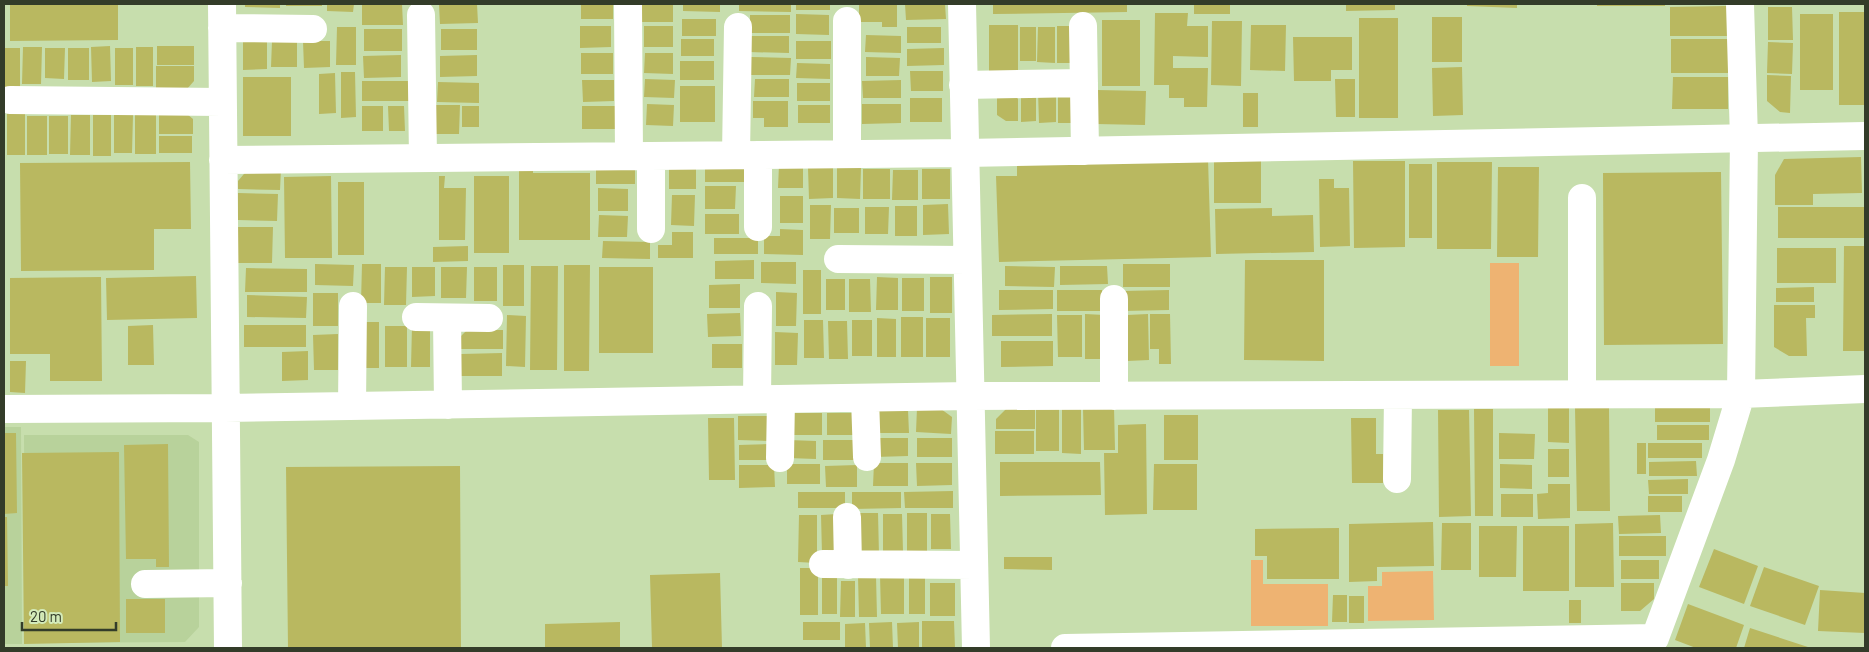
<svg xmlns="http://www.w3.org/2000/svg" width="1869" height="652" font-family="Barlow,sans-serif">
  <rect width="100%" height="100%" fill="#c7dead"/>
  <path fill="#b8d29b" d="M4,427H21L22,644H4Z
    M24,435H188L199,442V627L185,642L25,643Z"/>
  <path fill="#eeb372" d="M1490,263H1519V366H1490Z
    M1251,560H1263V584H1328V626H1251Z
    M1433,571L1434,620L1368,621V586H1382V572Z"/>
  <path fill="#b9b860" d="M10,4H118V40L10,41Z
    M245,4H280V8L245,7Z
    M286,4H322V6H286Z
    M327,4H354L353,12L327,11Z
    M362,4H402L403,25H362Z
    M477,4L478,23L440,24L439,5Z
    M581,4H613V19H581Z
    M642,4H673V22H642Z
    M683,4H720V12L683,11Z
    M739,4H791V12L739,11Z
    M796,4H830V10H796Z
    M859,4H897V27H882V22H859Z
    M905,4H945L946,19L906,20Z
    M993,4H1127V12L993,14Z
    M1194,4H1230V14H1194Z
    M1346,4H1395V10L1346,11Z
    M1467,4H1517V8L1467,6Z
    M1597,4H1665V6H1597Z
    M1727,6L1728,36H1670V7Z
    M1768,7H1792L1793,40H1768Z
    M1839,12H1865V105H1839Z
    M1155,13H1188L1187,26H1208V57L1173,56V68H1208L1207,107H1184V98H1169V85H1154Z
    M796,14L829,15V35L796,34Z
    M1800,14H1833V90H1800Z
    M750,15H790V33H750Z
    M1432,17H1462V62H1432Z
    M1359,18H1398V118H1359Z
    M682,19H716V36H682Z
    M1102,20H1140V86H1102Z
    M1212,21H1242L1241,86L1211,85Z
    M989,25H1018V72H989Z
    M1251,25H1286L1285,71L1250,70Z
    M580,26H611V47L580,48Z
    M644,26H673V47H644Z
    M1057,26H1075V63H1057Z
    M337,27H356V65H336Z
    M907,27H941V43H907Z
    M1020,27H1036V61H1020Z
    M1038,27H1055V63L1037,62Z
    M364,29H402V51H364Z
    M441,29H477V50H441Z
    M866,35L901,36V53L865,52Z
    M749,36H789V53L749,52Z
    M243,37H267V69L243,70Z
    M1293,37H1352V70H1331V81H1294Z
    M681,39H714V56H681Z
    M1671,39H1728V73H1671Z
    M272,41L297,42V67H271Z
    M303,41H330V67L304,68Z
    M796,41H831V59H796Z
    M1768,42L1793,43L1792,74L1767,73Z
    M110,46L111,81L92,82L91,47Z
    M157,46H194V65H157Z
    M23,47H42L41,84H22Z
    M136,47H153V86H136Z
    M5,48H20V87H5Z
    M45,48H65L64,79L45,78Z
    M68,48H89V80H68Z
    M115,48H133V85H115Z
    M944,48V65L907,66V49Z
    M581,53H613V74H581Z
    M645,53H673V74L644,73Z
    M401,55V77L364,78L363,56Z
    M477,55V76L440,77V56Z
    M751,57L791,58L790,75H751Z
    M866,57L900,58L899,76H866Z
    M680,61H714V80H680Z
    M797,63L830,64V79L796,78Z
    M156,66H194V81L187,89H156Z
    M1462,67L1463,115L1433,116L1432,68Z
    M910,71H943V91H911Z
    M341,72H355L356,117L341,118Z
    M335,73L336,113L319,114V74Z
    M1767,75L1791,76L1790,113L1780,112L1767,101Z
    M243,77H291V136H243Z
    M1673,77H1728V109H1672Z
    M645,79L675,80L674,98L644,97Z
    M755,79H789V97H754Z
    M1335,79H1355V117H1336Z
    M582,80H614V101L583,102Z
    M901,80V98H863L862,81Z
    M362,81H409V101H362Z
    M438,82L479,83V103L437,102Z
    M797,83H830V101H797Z
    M680,86H715V122H680Z
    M997,90L1018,91V121H1006L997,115Z
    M1021,90H1036V121L1021,122Z
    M1075,90V123H1058V91Z
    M1097,90L1146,91L1145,125L1096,124Z
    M1038,91H1056V122L1039,123Z
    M1243,93H1258V127H1243Z
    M910,98H942V122H910Z
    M753,101H788V127H764V118H753Z
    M647,104L674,105L673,126L646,125Z
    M862,104H901V123L862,124Z
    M435,105H460L459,134H434Z
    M798,105H830V123H798Z
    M362,106H383V131H362Z
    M388,106H404L405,131H389Z
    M462,106H479V127H462Z
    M582,106H615V129H582Z
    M7,112H25V155H7Z
    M159,114H187L193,119V134H159Z
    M71,115H90V155H70Z
    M93,115H111V156H93Z
    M114,115H133L132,153H114Z
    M135,115H156V154H135Z
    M27,116H47V155H27Z
    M49,116H68V154H49Z
    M159,136H192V153H159Z
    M1861,157L1862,193L1813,194V205H1775V175L1784,159Z
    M1208,159L1211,257L999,262L996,176H1017V163Z
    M705,160L745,168V182H705Z
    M1214,161H1261V203H1214Z
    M1353,161H1405V247L1354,248Z
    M190,162L191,229H154V270L21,271L20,163Z
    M1437,162H1492L1491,249H1437Z
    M669,163H696V189H669Z
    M1409,164H1432V238H1409Z
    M596,165H635V184H596Z
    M779,165H803V188H778Z
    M519,167H533V173H590V240H519Z
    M1498,167H1539L1538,257H1497Z
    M249,168L281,169L280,190L238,189V181Z
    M808,168H833V198L809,199Z
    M837,168H861L860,199L837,198Z
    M863,169H890V199H863Z
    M922,169H950V199H922Z
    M893,170H918V200H892Z
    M1721,172L1723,344L1604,345L1603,173Z
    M331,176L332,258H285L284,177Z
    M439,176H445L444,188H466L465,240H439Z
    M474,176H509V253H474Z
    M1319,179H1334V188H1349L1350,246L1320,247Z
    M338,182H364V255H338Z
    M705,186H736L735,209H705Z
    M598,188L628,189V211H598Z
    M238,193L278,194L277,221L238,220Z
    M672,195H695L694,226L671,225Z
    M780,196H803V223H780Z
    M948,204L949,234L923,235V205Z
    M810,205H831L830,239H810Z
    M895,206H917V236H895Z
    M865,207H889L888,234H865Z
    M1778,207H1865V238H1778Z
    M834,208H859V233H834Z
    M1272,208V216L1313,215L1314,252L1216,254L1215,209Z
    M705,214H739V234H705Z
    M599,215L628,216L627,237H598Z
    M237,227H273L272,263H237Z
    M780,229L803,230V255L764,254V236H780Z
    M672,232H693V258H658V245H672Z
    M714,238H758V254H714Z
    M603,241L650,242V259L602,258Z
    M468,246V261L433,262V247Z
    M1844,246H1865V351H1843Z
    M1777,248H1836V283H1777Z
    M754,260V279H715V261Z
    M1245,260H1324V361L1244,360Z
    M761,262H796V284L761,283Z
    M315,264L354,265L353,286L315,285Z
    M362,264H381V303H361Z
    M1123,264H1170V287H1123Z
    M503,265H524V306H503Z
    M564,265H590L589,371H564Z
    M531,266H558L557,370H530Z
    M1005,266L1055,267L1054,287L1005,286Z
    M1060,266H1107L1108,284L1060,285Z
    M385,267H407L406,305H384Z
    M412,267H435V296L412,297Z
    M441,267H467L466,298H441Z
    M474,267H497V301H474Z
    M599,267H653V353H599Z
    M246,268L307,269V292H245Z
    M803,270H821V314H803Z
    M196,276L197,318L107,320L106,278Z
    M101,277L102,381H50V354H10V278Z
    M877,277L898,278V310H876Z
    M930,277H952V313H930Z
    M902,278H924V311H902Z
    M826,279H845V310H826Z
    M849,279H870L871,312H849Z
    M740,284V308H709V285Z
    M1814,287V302H1776V288Z
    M999,290H1053V309L999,310Z
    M1057,290H1102V311H1057Z
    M1169,290V310L1123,311V291Z
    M776,292L797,293L796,326H776Z
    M313,293H338V326H313Z
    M247,295L307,297L306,318L247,317Z
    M1774,305H1815V318H1806L1807,356H1789L1774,347Z
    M740,313L741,336L708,337L707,314Z
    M1052,314V336H992V315Z
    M1085,314L1104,315V359H1085Z
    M1148,314L1149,360L1127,361V315Z
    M1150,314H1170L1171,364H1159V349H1150Z
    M507,315L526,316L525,367L506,366Z
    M1057,315H1082V357H1058Z
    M901,317H923V357H901Z
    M877,318L896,319V357H877Z
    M926,318H950V357H926Z
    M804,320H823L824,358H804Z
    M852,320H872V356H852Z
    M828,321H847L848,359H829Z
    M361,322H379V368H361Z
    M153,325L154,365H128V326Z
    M244,325H306V347H244Z
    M385,326H407V367H385Z
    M412,326H430V367H411Z
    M467,330H503V349H458V339Z
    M775,332L798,333L797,365H775Z
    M338,334V370H314L313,335Z
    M1001,341H1053V366L1001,367Z
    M712,344H742V368H712Z
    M308,351V380L282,381V352Z
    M502,353V376H461V354Z
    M10,361H26L25,393L10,392Z
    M1655,403H1710V422H1655Z
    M1114,407L1115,450H1084L1083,408Z
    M917,408L941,409L952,417L951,434L916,432Z
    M1062,408L1081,409V454L1062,453Z
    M1548,408H1569V443L1548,442Z
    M1575,408H1609L1610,511H1577Z
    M1006,409H1035V429H996V419Z
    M1036,409H1059V451H1036Z
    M1474,409H1493V516H1475Z
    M876,410H908L909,433H876Z
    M1438,410H1469L1471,516L1439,517Z
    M789,413H822V435H789Z
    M827,413H853V435H827Z
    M1164,415H1198V460H1164Z
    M738,416H771V441L738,440Z
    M708,418H734L735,480H709Z
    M1351,418H1376V454H1383V483H1352Z
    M1146,424L1147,514L1105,515L1104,453H1118V425Z
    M1657,425H1709V440H1657Z
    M995,431H1034V454H995Z
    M4,433H16L17,513L4,514Z
    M1499,433L1535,434L1534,459H1499Z
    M875,438H908V456L875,457Z
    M917,438H952V457H917Z
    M788,440L816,441V459L788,458Z
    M823,440H856V460H823Z
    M1637,443H1646V474H1637Z
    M1648,443H1702V458H1648Z
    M168,444L169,567H156V559H126L124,445Z
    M770,444L771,460H739V445Z
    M1548,449H1569V477H1548Z
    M119,452L120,642L24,644L22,453Z
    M1696,461L1697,476H1649V462Z
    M1000,462H1100L1101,495L1000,496Z
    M874,463H908V486H873Z
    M916,463H952V485L917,486Z
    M787,464H820V484H787Z
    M1154,464H1197V510H1153Z
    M1500,464L1532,465V489L1500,488Z
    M739,465H774L775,487L739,488Z
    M857,465V487H826L825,466Z
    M460,466L461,648H288L286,467Z
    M1688,479V494H1649L1648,480Z
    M1548,484H1570V518L1538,519L1537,494L1548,493Z
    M953,491V508H905L904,492Z
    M798,492H845V508H798Z
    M852,492H901V508L852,509Z
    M1501,494H1533V517H1501Z
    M1648,496H1682V512H1648Z
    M859,513H878L879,555H859Z
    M907,513H927V557H907Z
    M837,514L838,554H822L821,515Z
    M883,514H902L903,552H883Z
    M931,514H950L951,549H931Z
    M799,515H817V563L798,562Z
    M1660,515L1661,533L1619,534L1618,516Z
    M4,517H7L8,586H4Z
    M1433,522L1434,566L1377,567V581L1349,582V524Z
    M1442,523H1471V570H1441Z
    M1613,523L1614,587H1575V524Z
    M1479,526H1517L1516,577H1479Z
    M1523,526H1569V591H1523Z
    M1339,528V579H1267V556H1255V529Z
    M1619,536H1666V556H1619Z
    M1714,549L1758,566L1744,604L1699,587Z
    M1004,557H1052V570L1004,569Z
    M1621,560H1659V579H1621Z
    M1764,567L1819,586L1805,625L1750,606Z
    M800,568H818V615H800Z
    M720,573L722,648H652L650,575Z
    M822,574H837V614H822Z
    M909,574H925V614H909Z
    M880,575H904V614H881Z
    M858,576H876L877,617H859Z
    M841,581H855V617H840Z
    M930,583H955V616H930Z
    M1621,583H1654V599L1640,611H1621Z
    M1820,590L1865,593V633L1818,631Z
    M1333,595H1347V622H1332Z
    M1349,596H1364V623H1349Z
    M126,599H165V633H126Z
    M1569,600H1581V623H1569Z
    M1688,604L1744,625L1736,648H1696L1675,640Z
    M922,621H954L955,648H922Z
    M620,622V648H545V624Z
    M803,622H840V640H803Z
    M892,622L893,648H870L869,623Z
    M919,622V648H898L897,623Z
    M865,623L866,648H845V624Z
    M1750,628L1811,648H1744Z"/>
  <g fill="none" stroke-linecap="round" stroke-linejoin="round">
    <path stroke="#fff" stroke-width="28" d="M222,4L228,648
      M628,4L629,156
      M962,4L976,648
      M421,15L423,158
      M847,21V154
      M1083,26L1085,151
      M222,28L313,29
      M963,85L1084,83
      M10,100L222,102
      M736,155L738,27
      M758,155V227
      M651,156V229
      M223,160L965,153L1865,136
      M1582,198V394
      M838,259L967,260
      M1114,299V396
      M416,317L489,318
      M447,318L448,405
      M865,398L867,457
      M757,399L758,306
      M352,406L353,306
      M4,409L225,408L970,396L1741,394L1865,389
      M780,458L781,399
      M1397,479L1398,395
      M847,517L848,565
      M823,564L974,565
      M145,584L228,583
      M1065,648L1655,638
      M1649,648L1655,638L1721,460L1741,394L1744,139L1740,4"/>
  </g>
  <rect width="1869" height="652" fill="none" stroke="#333c29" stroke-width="10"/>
  <path d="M22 622v8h94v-8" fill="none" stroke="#333c29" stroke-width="2.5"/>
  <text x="30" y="622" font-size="15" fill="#333c29" stroke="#d4ebba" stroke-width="4" paint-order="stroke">20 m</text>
</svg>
